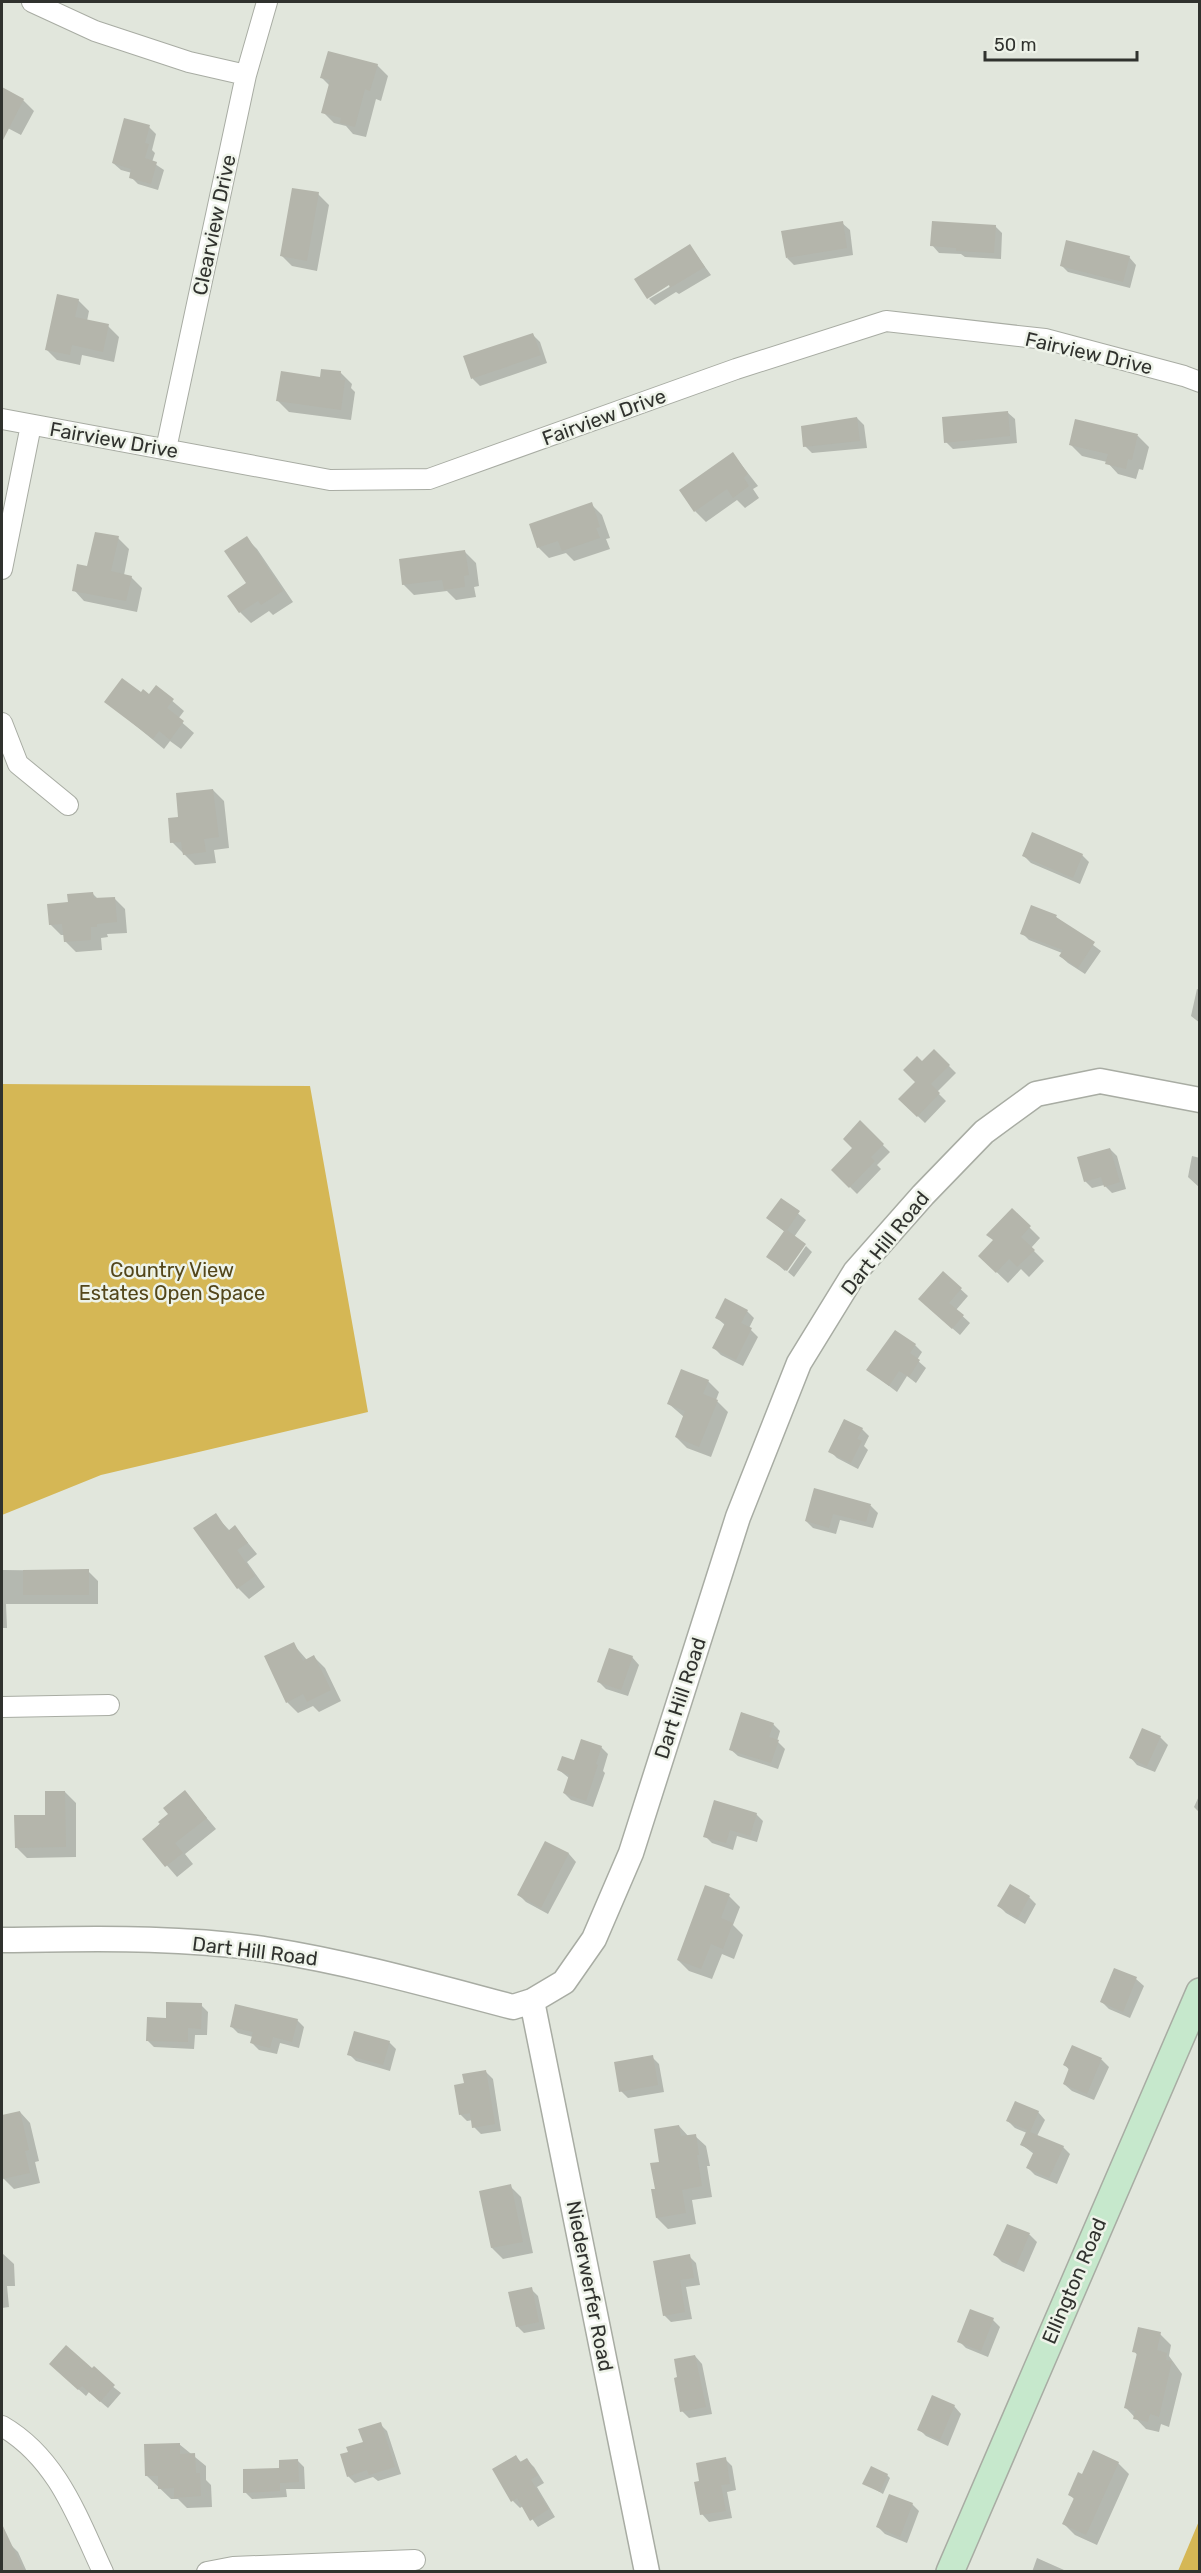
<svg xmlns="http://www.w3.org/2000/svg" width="1201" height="2573" font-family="Rubik,sans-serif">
  <rect width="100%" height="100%" fill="#e1e6dc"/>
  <path fill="#d5b755" d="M2,1084L310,1086L368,1412L101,1475L2,1515Z
    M1199,2521V2571H1178Z"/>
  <path fill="#0003" d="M377,65L388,76L381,101L376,99L366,137L353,134L346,126L334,123L323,112L330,86L322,78Z
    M2,89L23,100L34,111L21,135L2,125Z
    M149,127L156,134L152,150L155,153L152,162L164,170L158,190L138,184L131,177L132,173L121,170L113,163Z
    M318,194L329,205L317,271L292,266L281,255Z
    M842,223L850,230L853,255L794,265L787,258Z
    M995,226L1002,233L1001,259L965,257L961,254L939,253L932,245Z
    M690,246L711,275L679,294L676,292L655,305L649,299L676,283Z
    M1129,257L1136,265L1130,288L1068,272L1061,265Z
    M78,300L89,311L87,321L108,326L119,337L114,362L82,355L80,365L57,360L46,349Z
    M533,335L540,342L547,363L480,386L473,379L465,357Z
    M341,373L352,384L351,388L355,392L351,420L289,412L278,401L321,379Z
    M1007,412L1015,419L1017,443L953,449L946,442Z
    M857,418L864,425L867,448L812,453L805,446Z
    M1138,436L1149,447L1143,470L1139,469L1136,479L1118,474L1107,462L1082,456L1071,445Z
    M733,454L758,486L753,489L759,498L745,508L737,500L706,522L695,511Z
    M591,504L602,515L610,538L606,539L610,549L574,561L566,553L549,558L538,547Z
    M118,538L129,549L124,575L131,577L142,588L137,612L84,601L74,590L88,568Z
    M246,538L257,549L293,602L273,615L269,611L251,623L240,612L248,584Z
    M465,552L476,563L479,586L474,587L476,597L456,600L447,591L414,595L403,584Z
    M156,687L184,711L178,719L194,733L181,749L170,741L164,749L106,701L141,694L149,696Z
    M213,790L224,801L229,848L214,850L216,863L195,865L172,842L180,818Z
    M1082,855L1089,862L1080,884L1031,863L1024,856Z
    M92,893L98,899L114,898L125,909L127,933L107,934L108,937L101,938L102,950L76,952L65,941V935H61L50,924Z
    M1056,917L1101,951L1085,974L1068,963L1060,956L1062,953L1029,940L1022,933Z
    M1197,989L1200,990V1023L1191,1016Z
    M934,1051L956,1073L937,1092L946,1101L925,1123L900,1099L917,1082L922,1063Z
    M860,1123L890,1152L877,1165L881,1169L857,1194L833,1170L854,1148Z
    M1110,1149L1117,1156L1126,1189L1112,1193L1104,1185L1092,1188L1085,1181Z
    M1192,1156L1200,1158V1188L1188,1177Z
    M781,1200L806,1220L794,1237L804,1244L785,1271L768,1256L785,1232L768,1218Z
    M1012,1210L1040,1238L1031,1248L1044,1261L1029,1277L1021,1269L1008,1283L980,1256L995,1241Z
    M806,1246L812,1252L794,1277L788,1272Z
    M943,1273L968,1296L956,1310L970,1323L960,1335L927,1306Z
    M747,1311L754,1318L749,1328L758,1337L743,1366L721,1355L714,1348L725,1325L717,1318Z
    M915,1345L922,1352L917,1360L926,1368L916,1383L907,1376L897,1392L868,1370Z
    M708,1381L719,1392L716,1400L728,1412L711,1457L687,1448L676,1437L684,1417L669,1404Z
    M862,1429L869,1436L864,1446L868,1450L858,1469L837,1458L830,1451Z
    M815,1490L871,1506L878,1513L873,1528L840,1520L836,1534L813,1528L806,1521Z
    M215,1515L230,1531L235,1527L257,1554L247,1562L265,1587L249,1599L238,1588Z
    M2,1570L88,1571L98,1581V1604H6L7,1628H2Z
    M293,1644L307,1660L314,1657L325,1668L341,1701L319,1712L313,1706L298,1713L287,1702Z
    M632,1657L639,1665L628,1696L606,1689L599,1682Z
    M773,1724L780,1731L777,1741L785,1749L778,1769L738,1756L730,1749Z
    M1143,1730L1160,1737L1168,1745L1155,1772L1137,1765L1130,1757Z
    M601,1747L608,1754L603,1771L605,1773L593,1807L571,1800L564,1793L569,1778L559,1770Z
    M65,1792L76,1803V1857L27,1858L16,1847L47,1816Z
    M185,1792L216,1829L185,1854L193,1864L177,1877L144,1839L170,1814Z
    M1200,1794V1813L1194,1807Z
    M756,1814L763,1821L757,1842L737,1836L733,1850L712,1843L705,1836Z
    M546,1843L569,1854L576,1862L548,1914L526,1902L519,1895Z
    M729,1896L740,1907L733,1925L743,1935L734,1959L722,1954L712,1979L689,1971L678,1960Z
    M1029,1897L1036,1904L1025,1924L1006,1913L999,1906Z
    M1115,1970L1136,1979L1144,1986L1130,2018L1109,2009L1102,2002Z
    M201,2005L208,2012L207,2035H195L194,2049L154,2047L147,2040L167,2019Z
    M297,2020L304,2027L299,2048L280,2043L277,2054L259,2050L252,2043L253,2037L238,2033L231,2026Z
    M389,2042L396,2049L390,2071L356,2061L349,2054Z
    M1072,2047L1102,2060L1109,2067L1094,2100L1072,2091L1064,2084L1070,2071L1065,2065Z
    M652,2057L659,2064L664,2092L628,2098L621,2091Z
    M486,2072L493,2079L501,2131L481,2134L474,2127L473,2120L467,2121L460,2114L465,2084Z
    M20,2112L30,2123L39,2161L35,2162L40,2183L14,2189L3,2178L2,2170V2117Z
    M1038,2112L1045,2120L1037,2136L1063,2147L1070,2154L1057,2184L1035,2175L1028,2168L1034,2154L1022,2145L1027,2133L1015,2128L1008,2121Z
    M679,2126L689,2137L695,2136L706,2146L710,2166H707L712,2197L692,2200L696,2224L668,2229L657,2218L656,2190L661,2163Z
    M510,2186L521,2197L533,2253L503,2259L492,2248Z
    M1008,2225L1030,2235L1037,2242L1024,2272L1002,2262L995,2255Z
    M2,2253L14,2264L15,2286H7L9,2307L2,2308Z
    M689,2256L696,2263L700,2285L686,2287L692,2319L671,2322L664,2315Z
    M531,2289L538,2296L545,2329L524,2333L517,2326Z
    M993,2320L1000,2327L988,2357L966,2348L959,2341Z
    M1160,2334L1171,2345L1169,2356L1182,2374L1169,2427L1161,2424L1159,2432L1146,2429L1126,2408L1138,2356L1134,2351Z
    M695,2356L702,2364L712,2414L689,2418L682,2411Z
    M92,2370L121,2393L108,2408L89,2392L86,2396L58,2371Z
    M933,2397L954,2406L961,2414L948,2446L926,2436L919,2429Z
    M380,2424L387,2431L401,2474L378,2481L373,2477L355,2483L348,2476L364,2443Z
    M179,2444L206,2466V2480L211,2485L212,2507L187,2508L178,2499H171L147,2476Z
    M516,2457L522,2463L527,2460L534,2467L544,2483L537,2487L555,2517L538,2527L523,2506L520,2508L513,2501Z
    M725,2459L732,2466L736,2490L727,2492L732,2518L709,2522L702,2514L701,2482Z
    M297,2460L304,2467L305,2489H286L287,2497L252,2499L245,2492Z
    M1118,2463L1129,2474L1097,2545L1075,2535L1064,2524L1075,2500L1070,2495L1083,2476Z
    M887,2475L890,2478L883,2494L864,2483Z
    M912,2504L919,2511L907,2543L885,2534L878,2527Z
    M11,2545L18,2552L27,2572H2V2550Z
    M1037,2558L1064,2570L1066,2572H1032Z"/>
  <path fill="#b4b5ab" d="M328,51L378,64L370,91L365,89L355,127L340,123L341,118L321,113L330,80L320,78Z
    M2,87L24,99L2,142Z
    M124,118L150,125L145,143L149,144L145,158L157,162L151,184L129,178L131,169L112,163Z
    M292,188L319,192L307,261L280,256Z
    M843,221L847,248L786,258L781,231Z
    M932,221L996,225L994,253L956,251V248L930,246Z
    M1066,240L1130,256L1123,282L1060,266Z
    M690,244L705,267L670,288L669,285L647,299L634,279Z
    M57,294L79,299L75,317L109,324L103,352L72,345L70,355L45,350Z
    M533,333L541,355L471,379L463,356Z
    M321,369L341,371L340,380H345L341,410L276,401L281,371L320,377Z
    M1008,411L1010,436L944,443L942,417Z
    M857,417L860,441L803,447L801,426Z
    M1075,419L1138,434L1132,460L1128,459L1126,469L1105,464L1108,454L1069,445Z
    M733,452L748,474L744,478L749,486L733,498L727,489L694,512L679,490Z
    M592,502L600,527L596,528L600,538L562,551L558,541L537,548L529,524Z
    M95,532L119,536L111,571L132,576L126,601L72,591L77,564L87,566Z
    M247,536L283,591L261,605L258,601L239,613L227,596L246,583L224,551Z
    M465,550L469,575L464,576L465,587L444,590L442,580L402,585L399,559Z
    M122,678L141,692L143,689L149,694L156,685L174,699L167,708L184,721L170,740L159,731L153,739L104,702Z
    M213,789L219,837L204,839L206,852L183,855L181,842L170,843L168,818L178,817L176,793Z
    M1032,832L1083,854L1073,878L1022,856Z
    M93,892L94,898L115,897L117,922L97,924V927H91V940L64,942L62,924L49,925L47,904L68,902L67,894Z
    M1031,905L1057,915L1056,917L1095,942L1078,968L1059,956L1063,950L1020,934Z
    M934,1049L950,1065L931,1084L940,1093L917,1117L898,1099L915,1082L903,1070L917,1056L922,1061Z
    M860,1120L884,1144L871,1157L875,1161L849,1188L831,1170L852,1148L843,1139Z
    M1110,1148L1120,1182L1104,1187L1101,1177L1084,1182L1077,1157Z
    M781,1198L800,1211L787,1230L806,1244L787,1271L766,1257L784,1231L766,1218Z
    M1012,1208L1031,1226L1021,1237L1035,1250L1017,1267L1009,1259L996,1273L978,1256L993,1240L986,1235Z
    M943,1271L962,1288L949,1303L964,1315L952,1329L918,1299Z
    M725,1298L748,1310L741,1323L752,1328L736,1360L712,1348L725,1323L715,1318Z
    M895,1330L916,1344L910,1353L920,1360L909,1377L899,1371L889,1386L866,1370Z
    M681,1369L709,1380L703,1394L718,1400L699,1447L675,1437L685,1411L667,1404Z
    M844,1419L863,1428L857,1439L862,1441L851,1463L828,1452Z
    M814,1488L871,1504L866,1522L833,1514L829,1528L805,1521Z
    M216,1513L228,1531L235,1525L248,1543L237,1550L255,1576L237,1589L193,1528Z
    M89,1569V1595H23V1570Z
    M294,1642L303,1661L314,1655L331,1690L307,1702L303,1694L286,1703L264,1656Z
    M609,1648L633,1656L621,1690L597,1682Z
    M741,1712L774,1723L769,1737L779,1740L771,1763L729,1750Z
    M1142,1728L1161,1736L1147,1766L1129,1758Z
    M581,1739L602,1746L596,1764L598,1765L586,1801L563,1793L569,1775L557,1770L562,1756L574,1760Z
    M185,1790L207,1818L175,1843L183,1853L165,1867L142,1839L160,1824L158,1822L168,1814L163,1808Z
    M45,1791H65L66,1847L15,1848L14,1815H45Z
    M714,1800L757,1813L750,1836L730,1830L726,1843L703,1837Z
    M545,1841L569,1853L541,1908L517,1895Z
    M1010,1884L1030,1896L1018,1918L997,1906Z
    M705,1885L730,1894L721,1918L733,1923L723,1949L711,1944L701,1969L677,1960Z
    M1114,1968L1137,1977L1123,2012L1100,2002Z
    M166,2002L202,2003L201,2029L188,2028V2042L146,2041L147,2017L166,2018Z
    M235,2004L298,2019L292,2042L273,2037L270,2048L250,2043L253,2032L230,2027Z
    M354,2031L390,2041L383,2065L347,2055Z
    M1072,2045L1102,2058L1087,2094L1063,2084L1069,2068L1063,2065Z
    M653,2055L658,2085L619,2092L614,2062Z
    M486,2070L495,2124L472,2128L470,2113L459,2115L454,2085L464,2083L462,2074Z
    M1015,2101L1039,2111L1030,2132L1064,2146L1049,2178L1026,2168L1034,2151L1020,2145L1027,2130L1006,2121Z
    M20,2111L29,2150L25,2151L30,2173L2,2179V2115Z
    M679,2125L681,2136L696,2134L699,2155H697L702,2186L682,2190L686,2213L656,2218L651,2189H655L650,2163L659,2162L654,2129Z
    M511,2184L523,2242L491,2248L479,2191Z
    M1007,2224L1030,2233L1016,2266L993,2255Z
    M690,2254L694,2278L680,2280L685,2312L663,2316L653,2261Z
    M532,2287L539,2322L516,2327L508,2292Z
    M970,2309L994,2318L981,2351L957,2342Z
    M1138,2327L1161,2332L1157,2350L1167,2353L1166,2360L1172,2361L1159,2417L1150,2414L1148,2422L1133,2419L1135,2411L1124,2408L1137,2353L1132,2352Z
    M66,2345L92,2368L94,2366L115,2385L100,2402L82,2386L78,2390L49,2364Z
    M695,2355L706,2407L680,2412L674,2378L677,2377L674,2359Z
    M932,2395L955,2405L940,2440L917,2430Z
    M381,2422L395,2467L369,2475L367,2470L347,2477L340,2454L348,2452L346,2447L363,2442L358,2429Z
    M180,2443V2454L195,2453L196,2473H200L201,2496L174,2498V2488L158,2489V2476H145L144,2444Z
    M1093,2450L1119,2462L1086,2535L1062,2524L1074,2498L1068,2495L1078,2472L1082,2474Z
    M516,2455L520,2462L527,2458L538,2475L531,2480L549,2509L530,2521L517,2498L511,2502L492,2469Z
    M726,2457L730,2484L721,2485L726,2511L700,2515L694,2482L699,2481L696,2463Z
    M298,2459L299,2482L280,2483V2491L243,2493V2469L279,2468V2460Z
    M871,2466L888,2474L880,2492L862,2484Z
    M889,2494L913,2503L900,2537L876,2527Z
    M2,2524L24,2571H2Z"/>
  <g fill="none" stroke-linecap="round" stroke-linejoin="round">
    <g stroke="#a8aca3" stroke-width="22">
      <path id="minor" d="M32,2L95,31L189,62L246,75
        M2,419L330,480L429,479L736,369L886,321L1045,339L1184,376L1200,382
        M166,449L246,75L267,2
        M2,569L31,425
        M2,723L18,764L68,805
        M2,1707L109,1705
        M2,2426C57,2458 77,2516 103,2572
        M207,2572L233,2567L415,2560"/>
    </g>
    <g stroke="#a8aca3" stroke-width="27">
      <path id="tertiary" d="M2,1940C89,1939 183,1936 270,1950C352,1963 433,1986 513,2007L532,2001L564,1982L594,1939L631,1853L738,1517L799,1363L855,1272L923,1195L984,1132L1036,1094L1100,1081L1200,1100
        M532,2001L647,2572"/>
    </g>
    <g stroke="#a8aca3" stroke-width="30">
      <path id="secondary" d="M950,2572L1200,1992"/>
    </g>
    <use href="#minor" stroke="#fff" stroke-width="20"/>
    <use href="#tertiary" stroke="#fff" stroke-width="24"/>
    <use href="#secondary" stroke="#c6e8cc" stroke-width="27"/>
  </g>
  <g text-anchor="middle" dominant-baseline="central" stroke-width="5" stroke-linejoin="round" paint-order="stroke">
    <g font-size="20" fill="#30322e" stroke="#eef3e9">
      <text transform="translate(214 225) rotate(-78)">Clearview Drive</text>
      <text transform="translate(1089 353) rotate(13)">Fairview Drive</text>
      <text transform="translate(604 417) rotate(-20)">Fairview Drive</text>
      <text transform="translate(114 440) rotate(10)">Fairview Drive</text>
      <text transform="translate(885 1243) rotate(-51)">Dart Hill Road</text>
      <text transform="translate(680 1698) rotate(-72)">Dart Hill Road</text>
      <text transform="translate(255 1951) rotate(7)">Dart Hill Road</text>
      <text transform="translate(1074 2281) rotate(-67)">Ellington Road</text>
      <text transform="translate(590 2286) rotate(79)">Niederwerfer Road</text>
    </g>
    <g font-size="20" fill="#53461a" stroke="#eef3e9">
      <text x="172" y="1270">Country View<tspan x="172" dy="23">Estates Open Space</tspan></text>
    </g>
  </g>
  <rect width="1201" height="2573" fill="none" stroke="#30322e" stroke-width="6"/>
  <path d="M985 51v9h152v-9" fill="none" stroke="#30322e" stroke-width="3"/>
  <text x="994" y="51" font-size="18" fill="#30322e" stroke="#eef3e9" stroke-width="4.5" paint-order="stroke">50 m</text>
</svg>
